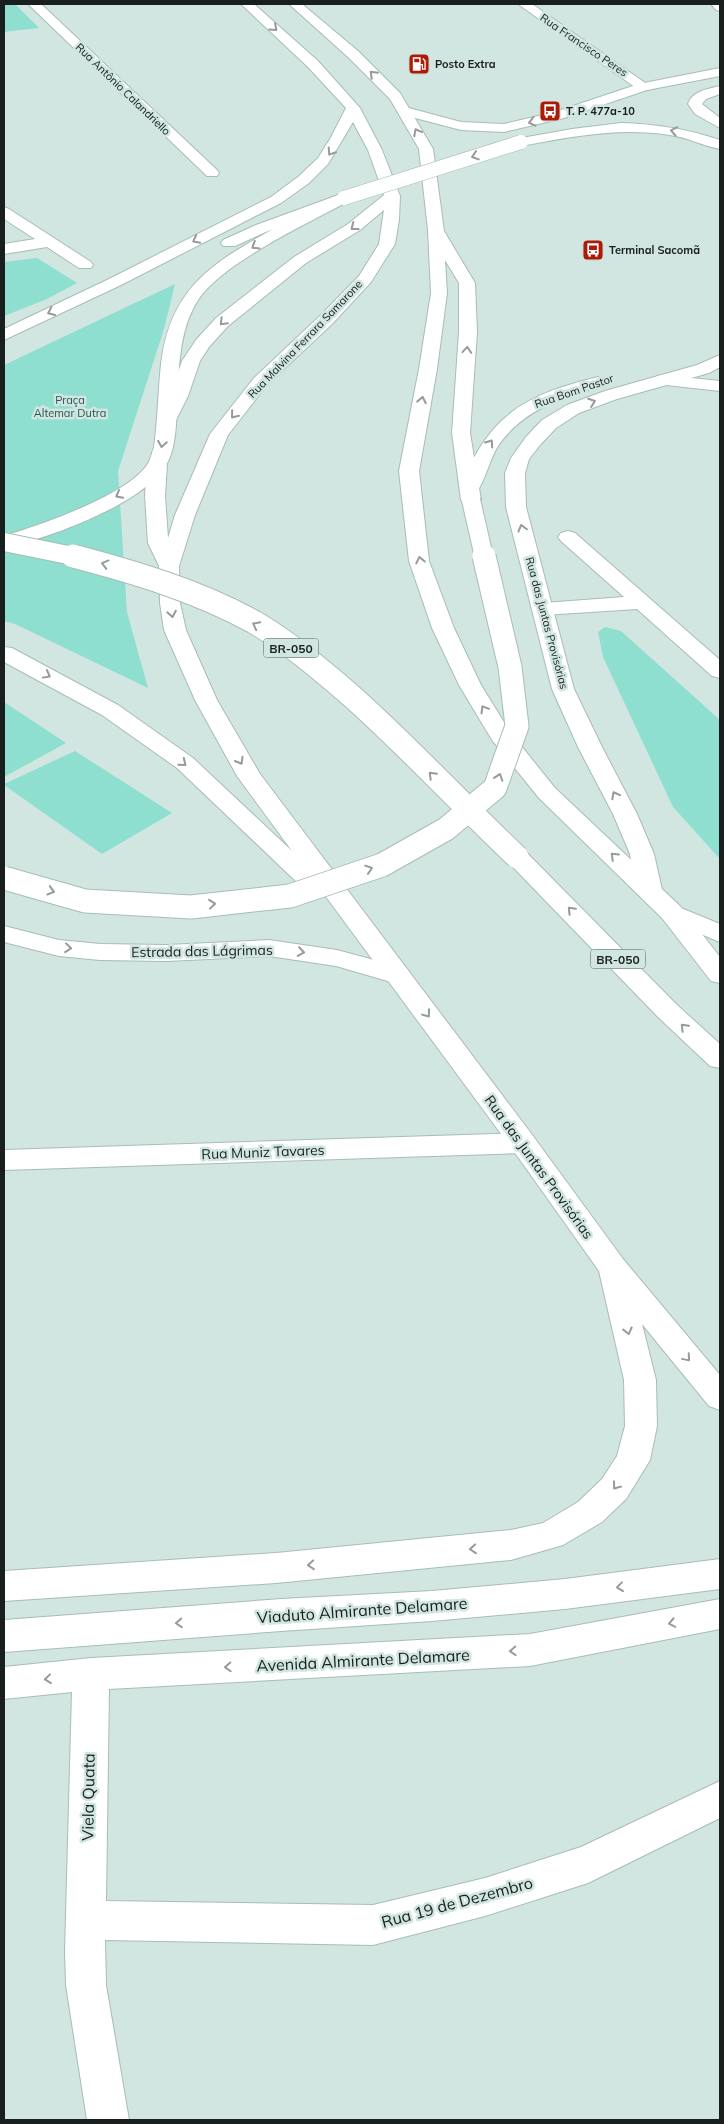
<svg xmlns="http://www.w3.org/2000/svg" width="724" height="2124" font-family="Mulish,sans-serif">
  <rect width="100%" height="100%" fill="#d1e5e1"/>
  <path fill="#8fdfd0" d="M15,4L39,28L4,32V5Z
    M37,258L77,283L47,299L4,316V262Z
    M175,284L164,329L118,471L127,612L148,688L15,624L4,621V365Z
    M605,627L621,631L720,720V859L673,807L603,657L598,632Z
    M4,702L66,743L4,777Z
    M75,751L172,813L102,854L4,785V784Z"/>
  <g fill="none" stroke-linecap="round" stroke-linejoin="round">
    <g stroke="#a8bcb8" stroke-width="2">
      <path id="minor" d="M28,4H41L217,170L219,173L217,176H207Z
        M518,4H532L651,87L649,90H639Z
        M711,4H720V11L716,10Z
        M720,86V94L706,99L702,104L720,118V128L695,114L688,104C692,91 708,89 720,86Z
        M4,207L9,209L91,262L93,265L91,268H79L47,247L4,254V244L35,239L4,219Z
        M568,531L575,533L720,660V678L712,676L637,609L544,615L537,613L533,609L537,605L544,603L624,597L561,541L558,537L561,533Z
        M523,1133L533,1136L537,1143L533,1150L523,1153L4,1170V1150Z
        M720,1599V1629L530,1666L109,1689L106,1901L373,1905L485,1878L581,1847L720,1781V1818L588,1883L485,1916L373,1945L105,1940L106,1985L129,2120H87L66,1985L65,1952L72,1692L4,1699V1667L91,1658L530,1634Z"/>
    </g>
    <g stroke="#a8bcb8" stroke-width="2">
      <path id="tertiary" d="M663,375L720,381V391L657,384L654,380L657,376Z"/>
    </g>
    <g stroke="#a8bcb8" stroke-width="2">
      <path id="secondary" d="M720,68V76L647,90L564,118L504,132L461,130L400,114L398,111L405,107L461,122L504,124L555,112L639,84Z
        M621,123C656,124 687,129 720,140V149C703,146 687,137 669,135C619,127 570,137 521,146L516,145L514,142L516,139L572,129Z
        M344,193L349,195L352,198L349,201C310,222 222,263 198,300C178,332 179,370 177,406C176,425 176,449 166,465C144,504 46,539 4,548V536C40,525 130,495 149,462C151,457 152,452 154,447C158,419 158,391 161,364C170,292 207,266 266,233C286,222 323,199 344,193Z
        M720,355V367L709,373L617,399L579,413L556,428L540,445L529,459L525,473L526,507L574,689L602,747L637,814L654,854L662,890L658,896L649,898L640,896L636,890L630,854L613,814L578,747L552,689L506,507L505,473L511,458L526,437L542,420L567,405L605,391L697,365Z
        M598,377L604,378L607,382L604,386C564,396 522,410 498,446C489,461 486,478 477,492L470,494L463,492L460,488C489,415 524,395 598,377Z
        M671,904L720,924V942L662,918L658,912L662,906Z
        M4,926L59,940L100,944L167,945L269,940L337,950L407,969L411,975L407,981L398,984L336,966L269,956L167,961L100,960L59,956L4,942Z"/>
    </g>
    <g stroke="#a8bcb8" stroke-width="2">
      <path id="primary" d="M720,1559V1589L565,1609L432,1621L281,1631L4,1652V1620L281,1599L432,1591L565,1579Z"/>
    </g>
    <g stroke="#a8bcb8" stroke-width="2">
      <path id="trunk" d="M241,4H254L318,61L360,108L382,150L400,196L399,220L395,244L371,282L333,323L266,386L228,435L195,515L179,566L180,603L186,630L217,700L260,774L533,1136L623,1259L720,1375V1410L709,1406L642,1324L656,1380L657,1426L650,1460L626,1499L602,1522L563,1545L511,1560L276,1583L4,1601V1571L276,1553L511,1530L543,1523L578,1502L602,1479L617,1456L625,1426L624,1380L599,1271L513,1150L321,890L313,892L304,889L177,768L102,715L4,662V647L12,648L118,705L193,758L292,851L237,776L195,700L164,630L160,603L159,566L148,543L145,496L147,465L150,461L157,459L164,461L167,465L165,496L168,538L175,515L210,434L254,378L321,315L359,276L379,244L384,210L360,230L306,263L228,326L209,347L200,361L188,396L173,426L166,428L159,426L157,422L170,396L182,361L196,340L216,318L294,257L348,224L384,195L368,150L353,122L328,164L309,183L281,203L121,285L4,340V329L109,279L271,197L298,177L318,158L330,139L346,108L308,67Z
        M289,4H302L358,51L400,93L433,149L444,231L475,283L477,332L470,433L481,500L478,504L471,506L464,504L461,500L452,433L459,332V283L445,260L447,293L437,369L419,471L429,561L454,628L481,685L510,732L555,788L680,906L720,957V983L711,981L662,918L539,798L492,740L459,685L432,628L409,561L399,471L419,369L431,293L428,230L419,149L390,99L348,57Z
        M344,193L349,195L352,198L349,201L268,231L235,246H223L221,243L223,240L256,225Z
        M517,850L526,852L677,1005L720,1044V1068L710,1066L658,1017L508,862L505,857L508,852Z"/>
    </g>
    <use href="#minor" fill="#fff" fill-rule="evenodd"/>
    <use href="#tertiary" fill="#fff" fill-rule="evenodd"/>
    <use href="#secondary" fill="#fff" fill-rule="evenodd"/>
    <use href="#primary" fill="#fff" fill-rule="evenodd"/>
    <use href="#trunk" fill="#fff" fill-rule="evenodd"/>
    <g stroke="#a8bcb8" stroke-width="15" stroke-linecap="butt">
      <path id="secondary-bridge" d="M344,198L521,142"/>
    </g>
    <g stroke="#a8bcb8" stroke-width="20" stroke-linecap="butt">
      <path id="trunk-bridge-far1" d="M471,500L484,557
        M4,542L78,557"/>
    </g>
    <g stroke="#a8bcb8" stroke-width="25" stroke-linecap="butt">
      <path id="trunk-bridge" d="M73,556C134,572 198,591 254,622C288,642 319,668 348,693C407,745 460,803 517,857
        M4,878L85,901L191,907L290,896L382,865L446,829L495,788L517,726L510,667L484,556"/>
    </g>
    <use href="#secondary-bridge" stroke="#fff" stroke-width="14"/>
    <use href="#trunk-bridge-far1" stroke="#fff" stroke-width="18"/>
    <use href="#trunk-bridge" stroke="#fff" stroke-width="23"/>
  </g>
  <defs><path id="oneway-chevron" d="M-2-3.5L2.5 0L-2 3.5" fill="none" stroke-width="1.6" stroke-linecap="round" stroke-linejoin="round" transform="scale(1.25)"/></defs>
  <g stroke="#979a9a">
    <use href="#oneway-chevron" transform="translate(274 28) rotate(42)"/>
    <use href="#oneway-chevron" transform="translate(373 74) rotate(-135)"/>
    <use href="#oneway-chevron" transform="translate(532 122) rotate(166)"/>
    <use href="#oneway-chevron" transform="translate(674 131) rotate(-169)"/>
    <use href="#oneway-chevron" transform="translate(417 132) rotate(-118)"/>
    <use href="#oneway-chevron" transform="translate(331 152) rotate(123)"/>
    <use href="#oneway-chevron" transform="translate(475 156) rotate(162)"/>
    <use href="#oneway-chevron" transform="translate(354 227) rotate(143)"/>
    <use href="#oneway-chevron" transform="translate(196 240) rotate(153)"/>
    <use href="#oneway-chevron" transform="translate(255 246) rotate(148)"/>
    <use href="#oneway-chevron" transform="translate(51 312) rotate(155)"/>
    <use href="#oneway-chevron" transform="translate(223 322) rotate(135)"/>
    <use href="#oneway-chevron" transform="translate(467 350) rotate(-86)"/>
    <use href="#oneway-chevron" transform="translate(422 400) rotate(-79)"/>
    <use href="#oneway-chevron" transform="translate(592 402) rotate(-20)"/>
    <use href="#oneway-chevron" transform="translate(234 415) rotate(129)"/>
    <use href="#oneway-chevron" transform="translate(490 443) rotate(-55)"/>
    <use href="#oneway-chevron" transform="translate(162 444) rotate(99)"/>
    <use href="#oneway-chevron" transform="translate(119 495) rotate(152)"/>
    <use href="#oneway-chevron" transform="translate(522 528) rotate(-105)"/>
    <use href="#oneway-chevron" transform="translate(420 560) rotate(-102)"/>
    <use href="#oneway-chevron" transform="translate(105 564) rotate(-165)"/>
    <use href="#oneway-chevron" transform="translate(172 614) rotate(80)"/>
    <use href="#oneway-chevron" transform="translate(256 625) rotate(-152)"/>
    <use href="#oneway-chevron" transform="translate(47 675) rotate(29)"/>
    <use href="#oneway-chevron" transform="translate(484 709) rotate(-121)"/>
    <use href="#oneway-chevron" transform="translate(240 761) rotate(60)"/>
    <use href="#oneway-chevron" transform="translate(183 763) rotate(39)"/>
    <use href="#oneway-chevron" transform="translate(432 775) rotate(-135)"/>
    <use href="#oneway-chevron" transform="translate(499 777) rotate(-71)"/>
    <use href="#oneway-chevron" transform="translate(615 795) rotate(-118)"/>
    <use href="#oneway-chevron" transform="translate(614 856) rotate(-136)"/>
    <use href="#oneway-chevron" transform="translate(369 869) rotate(-18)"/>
    <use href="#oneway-chevron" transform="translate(51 891) rotate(16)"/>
    <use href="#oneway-chevron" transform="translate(212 904) rotate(-6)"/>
    <use href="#oneway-chevron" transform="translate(571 910) rotate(-134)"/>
    <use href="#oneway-chevron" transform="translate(68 948) rotate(6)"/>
    <use href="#oneway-chevron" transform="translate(301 952) rotate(8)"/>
    <use href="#oneway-chevron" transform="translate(427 1014) rotate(53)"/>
    <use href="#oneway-chevron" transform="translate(684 1027) rotate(-134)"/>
    <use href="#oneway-chevron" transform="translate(628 1331) rotate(76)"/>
    <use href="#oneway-chevron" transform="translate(687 1358) rotate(50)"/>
    <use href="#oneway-chevron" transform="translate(616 1486) rotate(127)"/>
    <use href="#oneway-chevron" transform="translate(473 1549) rotate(175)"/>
    <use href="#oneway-chevron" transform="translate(311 1565) rotate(175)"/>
    <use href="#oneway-chevron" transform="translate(620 1587) rotate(173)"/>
    <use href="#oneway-chevron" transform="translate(179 1623) rotate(176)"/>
    <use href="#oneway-chevron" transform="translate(672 1623) rotate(169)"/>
    <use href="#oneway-chevron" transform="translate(513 1651) rotate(177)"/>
    <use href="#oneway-chevron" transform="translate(228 1667) rotate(177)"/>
    <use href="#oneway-chevron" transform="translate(48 1679) rotate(174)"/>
  </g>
  <defs>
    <g id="fuel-square" transform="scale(1.125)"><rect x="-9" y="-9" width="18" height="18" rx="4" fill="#ab1b08" stroke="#d1e5e1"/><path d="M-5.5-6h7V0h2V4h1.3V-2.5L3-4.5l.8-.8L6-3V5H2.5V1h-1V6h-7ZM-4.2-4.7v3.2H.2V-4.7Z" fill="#fff"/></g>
    <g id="bus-square" transform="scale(1.125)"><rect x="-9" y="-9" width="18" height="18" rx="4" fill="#ab1b08" stroke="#d1e5e1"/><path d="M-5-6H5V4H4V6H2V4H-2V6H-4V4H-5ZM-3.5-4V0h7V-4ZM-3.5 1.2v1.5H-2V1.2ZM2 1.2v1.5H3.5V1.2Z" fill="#fff"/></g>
  </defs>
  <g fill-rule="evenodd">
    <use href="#fuel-square" x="419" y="64"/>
    <use href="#bus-square" x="550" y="111"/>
    <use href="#bus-square" x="593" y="250"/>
  </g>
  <g text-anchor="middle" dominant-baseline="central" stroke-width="5" stroke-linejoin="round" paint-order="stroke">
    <g font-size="11" fill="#181f1e" stroke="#d1e5e1">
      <text transform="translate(584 45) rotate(34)">Rua Francisco Peres</text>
      <text transform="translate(123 89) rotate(44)">Rua Antônio Calandriello</text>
      <text transform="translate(305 339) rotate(-46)">Rua Malvina Ferrara Samarone</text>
      <text transform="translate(574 391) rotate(-19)">Rua Bom Pastor</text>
      <text transform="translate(547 623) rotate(75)">Rua das Juntas Provisórias</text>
    </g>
    <g font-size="11" font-weight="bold" fill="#181f1e" stroke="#d1e5e1" text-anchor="start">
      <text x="435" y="64">Posto Extra</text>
      <text x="566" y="111">T. P. 477a-10</text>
      <text x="609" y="250">Terminal Sacomã</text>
    </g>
    <g font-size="11" fill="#25564d" stroke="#d1e5e1">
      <text x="70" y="400">Praça<tspan x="70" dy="13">Altemar Dutra</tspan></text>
    </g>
    <g fill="#d1e5e1" stroke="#505a58" stroke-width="1">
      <rect x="263.5" y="638.5" width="55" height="19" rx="4"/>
      <rect x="590.5" y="949.5" width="55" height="19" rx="4"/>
    </g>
    <g font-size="12" font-weight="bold" fill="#181f1e">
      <text x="291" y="648">BR-050</text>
      <text x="618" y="959">BR-050</text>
    </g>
    <g font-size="14" fill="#181f1e" stroke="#d1e5e1">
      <text transform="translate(202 951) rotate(-1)">Estrada das Lágrimas</text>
      <text transform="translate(263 1152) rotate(-2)">Rua Muniz Tavares</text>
      <text transform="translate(539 1167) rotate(54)">Rua das Juntas Provisórias</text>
    </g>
    <g font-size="16" fill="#181f1e" stroke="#d1e5e1">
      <text transform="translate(362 1610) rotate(-4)">Viaduto Almirante Delamare</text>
      <text transform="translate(363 1660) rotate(-3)">Avenida Almirante Delamare</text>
      <text transform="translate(88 1797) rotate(-89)">Viela Quata</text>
      <text transform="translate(457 1902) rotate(-15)">Rua 19 de Dezembro</text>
    </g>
  </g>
  <rect width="724" height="2124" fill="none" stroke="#181f1e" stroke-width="10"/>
</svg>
